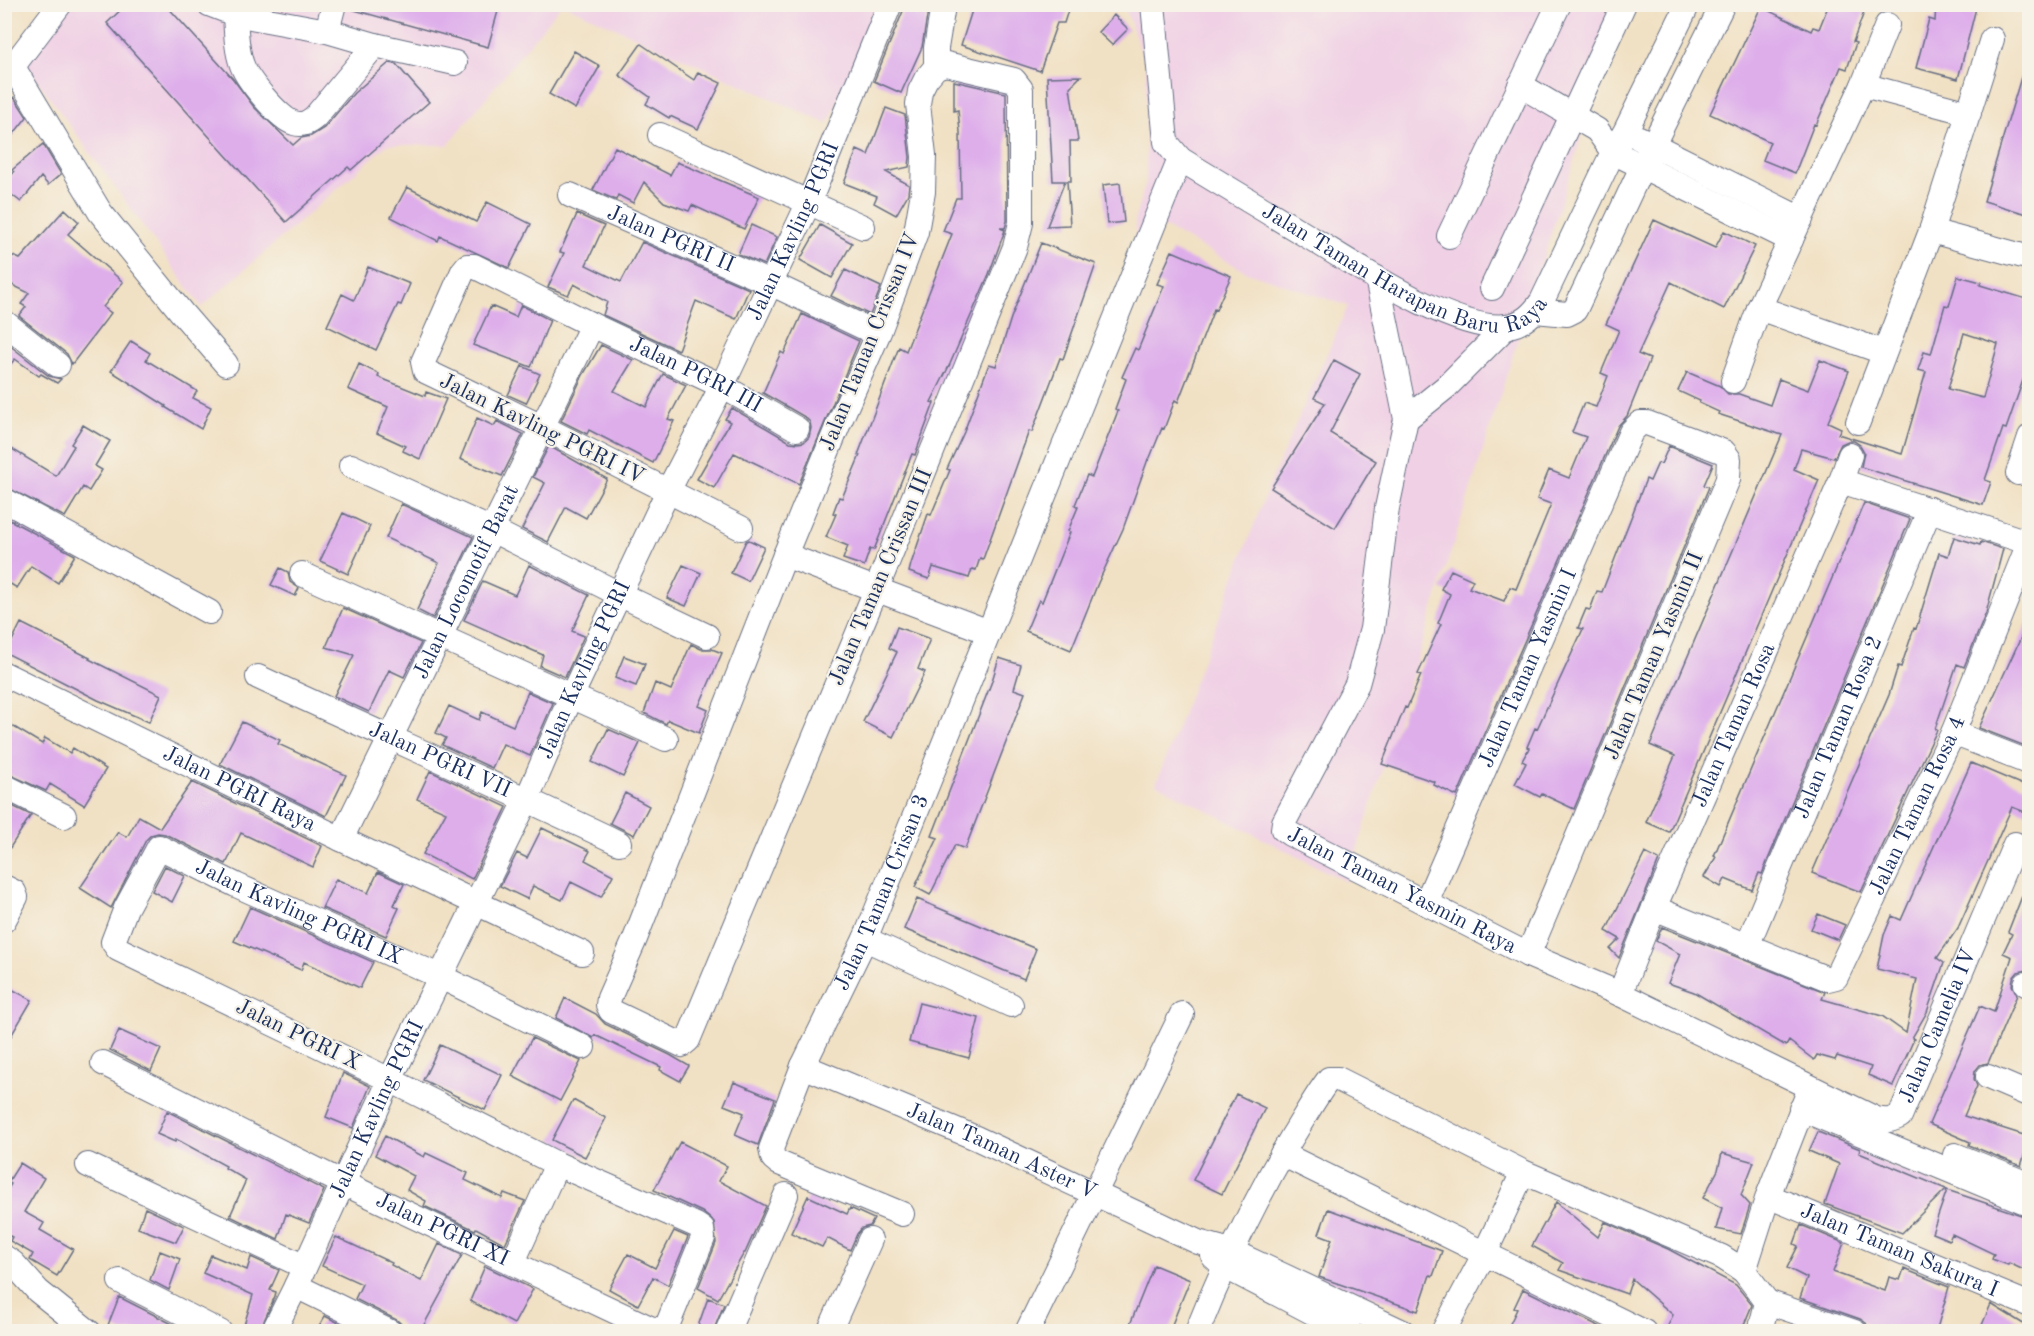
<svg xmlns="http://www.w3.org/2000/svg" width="2034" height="1336" font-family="'Old Standard TT',serif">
  <rect width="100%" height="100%" fill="#f7f3e8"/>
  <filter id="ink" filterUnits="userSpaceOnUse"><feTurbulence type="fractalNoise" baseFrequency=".0167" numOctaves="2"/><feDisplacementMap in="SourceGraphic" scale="12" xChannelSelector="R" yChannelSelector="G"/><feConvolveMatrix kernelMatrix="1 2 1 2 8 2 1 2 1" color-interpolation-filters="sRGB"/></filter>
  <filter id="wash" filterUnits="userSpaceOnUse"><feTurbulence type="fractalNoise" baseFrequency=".008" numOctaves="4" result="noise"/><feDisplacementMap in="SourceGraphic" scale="24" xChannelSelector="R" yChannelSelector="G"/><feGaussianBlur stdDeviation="1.35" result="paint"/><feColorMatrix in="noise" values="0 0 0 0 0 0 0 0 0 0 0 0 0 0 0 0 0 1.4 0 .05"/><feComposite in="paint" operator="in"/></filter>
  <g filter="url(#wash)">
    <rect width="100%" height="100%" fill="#f1e1c4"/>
    <path fill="#f0d0e5" d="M52,5H561L448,145H387L202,307L16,51Z
      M565,5H879L828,124Z
      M1124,5H1623L1347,882L1156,784L1269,485L1348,306L1247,272L1161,225L1138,276L1135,218L1146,182V65Z"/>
    <g id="blocks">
      <path fill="#deaeeb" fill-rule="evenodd" d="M127,4H165L233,79L254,107L293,145L301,138L311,136L324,128L354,93L389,63L396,64L429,102L351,170L348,167L286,222L107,23Z
        M354,4H500L488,47L354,10Z
        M906,4H929L922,47L901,93L874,81Z
        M974,4H1070L1064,23H1057L1040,71L961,45Z
        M1829,4H1867L1853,42L1856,43L1847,69L1841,67L1816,125L1814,124L1795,173L1763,160L1770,142L1710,114L1761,7L1811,31L1813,27L1819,29Z
        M1936,4H1977L1958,79L1916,68L1929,19L1935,21Z
        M1114,15L1128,29L1112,45L1098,32Z
        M641,44L694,80L698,72L721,83L698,129L670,116L669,118L646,104L650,97L619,75Z
        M574,51L600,66L575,109L549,94Z
        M2025,64L2030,65V215L1984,201Z
        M1081,76L1070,87L1078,141H1070L1071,181H1067L1070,225L1047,226L1065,181H1053L1047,77Z
        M954,81L1006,93L1007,221L1005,228H1000L1005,230L989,274L950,364L931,402L934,403L915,455L912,454L874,550L870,549L864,566L843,559L848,546L826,537L836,514L833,513L839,497L842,498L860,455H858L899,347L906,351L952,234L943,231L956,198H961L960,132L958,110L954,111Z
        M14,97L27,117L4,146V110Z
        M886,108L905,115L910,157L909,167L886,172L909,185L908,194L896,215L874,203L877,196L844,183L857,150L868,155Z
        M43,144L61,174L48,185L41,177L21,202L4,189V184L14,172L12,170Z
        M615,147L670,175L677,162L759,197L744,229L692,205L689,211L664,202L644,182L633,203L618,195L616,200L593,190Z
        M1120,183L1124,222L1107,224L1103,185Z
        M407,187L476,222L487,202L531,224L509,268L440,236L438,241L391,217Z
        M65,209L79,222L68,234L123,282L103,307L111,313L72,364L67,354L19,316L26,307L21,304L29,293L4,281V252L20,259Z
        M577,214L604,226L586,265L621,282L642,242L749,289L736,319L696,301L678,350L603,315L607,302L574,284L568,295L548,287L564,253L560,252Z
        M1654,220L1715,248L1724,231L1755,246L1724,309L1671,282L1638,354L1650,359L1638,389L1627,416L1618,426L1457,796L1434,785L1435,782L1382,764L1405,707L1407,708L1421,675L1418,674L1441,624L1438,623L1450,594L1441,589L1451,570L1473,580L1469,588L1504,601L1510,587L1516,589L1551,504L1537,499L1549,470L1569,478L1586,437L1572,432L1584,403L1596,407L1608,376L1601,373L1619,330L1606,324Z
        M751,225L777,237L764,265L738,254Z
        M820,225L852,243L832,278L800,260Z
        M1041,243L1096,264L1063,359L1060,358L1032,432L1029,431L983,559L980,558L976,570L972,569L969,578L933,567L929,579L909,572L911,564L928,514L931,515L950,470L947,469L964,432L989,364L996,366L1011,318Z
        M1172,251L1231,276L1216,310L1214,309L1178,402L1175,400L1164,429L1162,428L1149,460L1148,459L1123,529L1098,583L1071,650L1026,631L1039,600L1042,602L1070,532L1068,531L1078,507L1075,505L1087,475L1092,477L1118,411L1115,409L1126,379L1122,377L1135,348L1138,350L1164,286L1157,284Z
        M368,267L410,284L401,305L398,304L376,350L327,326L342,294L354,300Z
        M845,270L881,287L870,315L831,296Z
        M1958,276L1981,282L1980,285L2030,300V360L2006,429L2003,428L1985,480L1991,482L1983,505L1861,467L1864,452L1860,445L1854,441H1848L1841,444L1834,458L1801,449L1794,469L1819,480L1669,832L1646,822L1675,756L1650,745L1782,435L1718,414L1719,412L1699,403L1700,401L1678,391L1687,372L1720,386L1728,394H1739L1770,405L1779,379L1808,390L1820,360L1849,371L1828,422L1841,428L1838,434L1902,454L1926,372L1918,370L1924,352L1931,354L1945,305L1949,306ZM1964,333L1998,344L1983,398L1948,389Z
        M521,305L550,320L531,367L473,345L491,306L516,317Z
        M802,314L859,341L799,484L734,453L714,488L697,479L730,422L725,419L732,408L790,442L798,443L804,442L809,437L811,428L810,422L805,417L763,393L781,352L784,354Z
        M4,341L49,376L61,379L57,383L41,374L39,376L15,359L4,372Z
        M131,341L150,353L146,360L197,391L193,398L211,407L201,429L165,407L166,406L111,371Z
        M601,345L633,360L614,391L646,407L663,374L686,385L668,419L674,421L653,463L589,430L587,434L561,421L583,375Z
        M1334,360L1360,374L1330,433L1376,461L1335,528L1271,488L1325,403L1314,398Z
        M359,364L379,374L378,377L425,396L426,392L446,399L420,459L403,451L405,446L377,433L388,407L348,389Z
        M522,366L540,374L526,403L508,395Z
        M477,418L494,426L497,421L523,434L502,476L460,459Z
        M83,425L110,441L95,466L102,470L89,491L83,487L65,517L4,486V444L56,476L74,446L71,444Z
        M549,446L607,479L586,518L566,507L548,542L522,529L545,483L533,477Z
        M1669,446L1713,464L1704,485L1709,487L1574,809L1542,794L1540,797L1515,784L1526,763L1522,761L1529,748L1527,747L1535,728L1537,729L1583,629L1578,628L1586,609L1590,610L1597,591L1602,592L1646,479L1650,481L1658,463L1661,464Z
        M1864,503L1910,519L1762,874L1759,873L1752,890L1725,879L1721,887L1704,877L1716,857L1714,856Z
        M401,504L473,537L433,618L417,610L439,563L386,538Z
        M343,513L370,526L348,574L320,561Z
        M4,517L75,555L58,583L31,566L17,588L4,580Z
        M1954,537L1980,545L1981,542L2003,549L1986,613L1964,667L1957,664L1935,729L1937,730L1861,892L1812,873L1889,695L1898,666L1901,667L1914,628L1916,629L1939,553L1948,556Z
        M749,540L764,547L748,581L731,573L746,541Z
        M529,565L589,595L572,631L584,636L565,677L540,666L543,655L464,620L483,581L515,595Z
        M683,565L701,573L686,606L667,598Z
        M280,568L288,572L290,582L299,588L295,596L271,585Z
        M343,608L421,643L404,677L389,670L369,712L334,696L354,655L326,647Z
        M2030,618V748L1979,728Z
        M21,623L90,658L89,659L161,695L149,722L98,700L6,653Z
        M897,627L930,639L918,669L925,672L893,737L863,722L897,652L889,648Z
        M691,644L701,649H712L722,653L699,706L708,710L699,733L668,720L666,724L644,713L655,683L671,690Z
        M624,656L645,664L636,686L615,678Z
        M999,658L1021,665L1014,689L1025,693L965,849L955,845L930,895L915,887L938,838L932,836L992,681Z
        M528,692L553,703L530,756L503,744L492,768L442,745L446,738L436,733L449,706L479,720L482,712L513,726Z
        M4,721L42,744L45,738L70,753L73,748L106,769L84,805L50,784L46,791L4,772Z
        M242,722L280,740L278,744L346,775L326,816L220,764Z
        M608,729L640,743L623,777L592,762Z
        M1971,763L2030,788V814L2012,807L1958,928L1937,958L1944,963L1927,1012L1912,1038L1914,1039L1893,1086L1868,1075L1871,1067L1837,1056L1835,1060L1817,1055L1814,1060L1789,1041L1786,1046L1694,992L1668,983L1680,954L1656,941L1662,927L1825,992L1822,999L1882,1016L1906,1033L1917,979L1877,969L1884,935L1892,916L1901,920Z
        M430,771L507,807L472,879L423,854L446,812L417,799Z
        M192,782L322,846L313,867L241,833L226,864L165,834L158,833L151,835L146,840L111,908L80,888L118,832L127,837L139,816L160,828Z
        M625,793L649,806L634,835L610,823Z
        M4,802L31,815L4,857Z
        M542,828L590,851L585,860L613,875L601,897L571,882L562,900L533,886L527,899L500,886L517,853L527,858Z
        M1645,853L1659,860L1619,958L1610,949L1620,939L1606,931Z
        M165,866L185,876L172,902L152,891Z
        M378,872L404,884L394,905L399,908L386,936L322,908L336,879L368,893Z
        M2028,881L2030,967L2028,970L2018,972L2013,978L2012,985L2017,995L1988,1063L1980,1065L1975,1071L1974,1079L1977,1086L1964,1116L2030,1137L2021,1166L1969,1145L1970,1142L1929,1124L1980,1006L1994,1012L2012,957L2003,953L2012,934L2008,932Z
        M917,899L1036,949L1024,979L904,929Z
        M250,907L373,962L360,988L304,962L301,970L234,941Z
        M1818,914L1845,925L1838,940L1811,929Z
        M4,985L32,1000L4,1048Z
        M565,998L596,1014L605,1024L670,1055L689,1066L680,1081L660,1070L661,1067L595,1035L593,1038L556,1018Z
        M919,1003L979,1018L969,1058L909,1042Z
        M119,1030L161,1049L151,1071L110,1050Z
        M532,1038L581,1061L560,1101L512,1076Z
        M440,1045L502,1075L485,1110L423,1080Z
        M343,1073L370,1086L353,1128L326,1117Z
        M734,1082L775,1099L758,1145L735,1135L744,1113L724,1105Z
        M1236,1094L1265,1108L1222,1194L1193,1180Z
        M573,1100L606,1118L585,1157L552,1140Z
        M167,1111L324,1190L309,1223L286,1214L278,1239L230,1216L246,1180L225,1168L226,1166L176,1139L175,1142L157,1134Z
        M1818,1132L1860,1149L1859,1153L1946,1189L1902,1233L1825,1204L1839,1164L1809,1151Z
        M385,1136L424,1157L426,1153L468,1173L465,1180L502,1198L504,1193L525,1201L505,1244L476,1228L475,1230L424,1206L426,1201L407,1190L414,1176L375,1155Z
        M680,1142L727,1166L719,1181L766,1206L745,1253H744L718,1299L698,1288L716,1243L714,1222L702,1212L654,1190Z
        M1722,1153L1754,1162L1741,1195L1750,1205L1741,1234L1716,1229L1722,1208L1703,1198L1718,1170Z
        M20,1163L44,1178L24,1212L44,1223L40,1230L73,1249L57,1276L30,1260L33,1254L10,1241L12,1237L10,1236L4,1243V1195L11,1184L8,1182Z
        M1947,1190L2030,1218V1273L2009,1263L2008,1265L1992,1259L1994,1254L1952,1234L1949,1240L1932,1233Z
        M808,1196L847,1214L850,1208L874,1219L870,1226L862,1228L857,1234L850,1250L827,1238L822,1247L791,1233Z
        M1556,1202L1598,1237L1605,1222L1668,1249L1736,1285L1752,1305L1741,1332H1665L1673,1315L1632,1279L1627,1294L1559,1270L1563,1263L1532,1246Z
        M145,1208L184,1226L176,1242L138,1228Z
        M1328,1209L1442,1251L1433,1276L1430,1275L1418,1311L1319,1277L1332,1239L1319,1234Z
        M1801,1225L1844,1243L1833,1272L1885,1291L1889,1277L1900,1280L1904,1269L1949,1287L1936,1332H1869L1866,1323L1860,1319L1800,1298L1807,1278L1787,1268L1798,1246L1794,1244Z
        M674,1231L688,1237L668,1285L653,1277L638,1305L609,1289L628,1254L655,1268Z
        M336,1237L392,1263L391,1265L421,1281L439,1244L462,1255L420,1332H404L402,1325L397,1320L355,1299L362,1284L322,1266Z
        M160,1251L180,1259L169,1290L150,1280Z
        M211,1255L247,1270L251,1257L279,1270L270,1290L276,1292L275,1296L259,1332H242L253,1295L203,1273Z
        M1154,1265L1190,1280L1183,1297L1169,1332H1127Z
        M485,1266L533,1289L514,1324L470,1301Z
        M1523,1289L1611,1332H1506L1517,1309L1514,1308Z
        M119,1297L188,1332H123L108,1325Z
        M708,1298L724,1304L713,1332H696Z
        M1991,1304L2030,1328V1332H1979Z
        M325,1316L357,1332H316Z"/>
    </g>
  </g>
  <g filter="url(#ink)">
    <use href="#blocks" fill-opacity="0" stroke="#666d82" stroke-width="1.5"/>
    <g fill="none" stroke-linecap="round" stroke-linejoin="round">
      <g stroke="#666d82" stroke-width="26">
        <g id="minor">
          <path d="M209,4L235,14L327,31L375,45L455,63"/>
          <path id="s1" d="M1153,4L1166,142L1180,159C1223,185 1266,211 1309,237C1354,264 1455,333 1507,326C1523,324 1533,314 1542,301L1613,152L1625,132L1688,4"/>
          <path d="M235,14C236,30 236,49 242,65C247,79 279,119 294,123C303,126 309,122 315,117L375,45"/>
          <path d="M327,31L334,4"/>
          <path d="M946,64L1014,80L1021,89V223L1015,247L876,590L688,1040L682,1045L611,1011L608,1005L609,998L635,939L785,555L839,423L879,332L916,232L923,192L924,156L918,104L920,91L926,79L936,67Z"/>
          <path d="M13,67L100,212L182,313L226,364"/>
          <path d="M936,67V48L943,6"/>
          <path d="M4,78L60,4"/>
          <path d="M1520,85L1597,130L1613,152L1791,240"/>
          <path d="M1863,85L1969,113"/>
          <path d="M660,135L863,227"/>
          <path d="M1639,138L1801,219"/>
          <path id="s2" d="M570,195L770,283L867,329"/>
          <path d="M1931,231L2030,258"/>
          <path d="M1449,236L1559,4"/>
          <path id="s3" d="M1377,278L1406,419L1387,508L1372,629L1357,684L1284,822L1283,829L1290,834L1528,955L1620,994L1876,1119C1886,1121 1891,1121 1900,1116L2015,844"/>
          <path d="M1492,288L1624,4"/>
          <path d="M1759,308L1883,352"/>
          <path d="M1535,311L1567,314L1575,310L1642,167L1723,4"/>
          <path d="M4,322L58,365"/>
          <path d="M1733,381L1759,308L1863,85L1887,25"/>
          <path d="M1406,419L1446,387L1507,326"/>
          <path d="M1858,422L1931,231L1992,39"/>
          <path d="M351,466L492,530L621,595L707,636"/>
          <path d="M2018,473L2030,437"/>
          <path d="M1841,481L2030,543"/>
          <path d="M4,500L209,612"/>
          <path id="s4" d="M741,528L542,427L425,371L423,362L463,271L467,266H474L592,325L722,386L797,429"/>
          <path d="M785,555L989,632"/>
          <path d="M302,574L666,739"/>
          <path id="s5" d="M4,674L341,839L582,953"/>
          <path id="s6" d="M258,677C378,733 500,786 619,843"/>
          <path d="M1953,733L2030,763"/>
          <path d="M4,786L64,816"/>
          <path id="s7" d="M341,839L592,325"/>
          <path d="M4,887L14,892L16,897L4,920"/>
          <path id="s8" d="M1426,903L1631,432L1640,423H1647L1724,452L1729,459L1728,479L1528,955"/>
          <path id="s9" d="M1654,908L1828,979L1836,977L1953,733L2029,543"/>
          <path d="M865,939L1011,1005"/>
          <path id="s10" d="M1747,946L1930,509"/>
          <path d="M2026,984L2030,986"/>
          <path id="s11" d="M1620,994L1654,908L1841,481L1850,455"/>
          <path id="s12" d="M103,1063L343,1183L650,1328L661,1330L667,1326L703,1238L702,1229L696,1225L557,1164L390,1080L118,949L113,942L126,908L159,847L236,885L439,976L583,1047"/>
          <path id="s13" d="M803,1066L976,1138L1198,1242L1231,1251L1403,1332"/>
          <path d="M1988,1077L2030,1095"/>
          <path d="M1801,1109L2030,1204"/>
          <path d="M1282,1154L1644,1332"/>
          <path d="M1955,1155L2030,1185"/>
          <path d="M88,1165L303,1266"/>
          <path id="s14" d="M1768,1196L2030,1305"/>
          <path id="s15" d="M902,1214L779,1163L773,1158L771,1149L803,1066L865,939L1180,159"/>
          <path d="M1213,1256L1224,1266L1350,1332"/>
          <path d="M4,1257L13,1263L38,1291L89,1332"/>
          <path d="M513,1262L557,1164"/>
          <path d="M120,1281L220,1332"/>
          <path d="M296,1286L390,1332"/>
          <path d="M1767,1302L1744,1271L1768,1196L1807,1096"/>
          <path d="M1767,1302L1855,1332"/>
          <path id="s16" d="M273,1332L296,1286L390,1080L527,799L571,697L668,491L722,386L809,202L890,4"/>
          <path d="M727,1332L786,1195"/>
          <path d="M829,1332L870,1240"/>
          <path d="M1027,1332L1182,1014"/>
          <path d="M1197,1332C1224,1264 1255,1200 1292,1137C1304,1118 1315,1097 1329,1079H1338L1523,1172L1722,1257L1744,1271"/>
          <path d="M1443,1332L1484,1255L1523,1172"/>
          <path d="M1760,1332L1767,1302"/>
        </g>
      </g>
      <use href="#minor" stroke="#fff" stroke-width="24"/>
    </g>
  </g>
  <g text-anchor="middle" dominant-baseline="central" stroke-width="4.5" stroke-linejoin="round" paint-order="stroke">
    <g font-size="22" fill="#1b2f5e" stroke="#f7f3e8">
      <text stroke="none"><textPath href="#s16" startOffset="1218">Jalan Kavling PGRI</textPath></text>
      <text stroke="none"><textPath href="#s2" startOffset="110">Jalan PGRI II</textPath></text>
      <text stroke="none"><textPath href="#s1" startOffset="418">Jalan Taman Harapan Baru Raya</textPath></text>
      <text transform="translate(870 342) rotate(-68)">Jalan Taman Crissan IV</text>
      <text stroke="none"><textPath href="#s4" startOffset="722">Jalan PGRI III</textPath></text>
      <text transform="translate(542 429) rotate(26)">Jalan Kavling PGRI IV</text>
      <text transform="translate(881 577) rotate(-67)">Jalan Taman Crissan III</text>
      <text stroke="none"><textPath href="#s7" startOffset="286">Jalan Locomotif Barat</textPath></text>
      <text transform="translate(1654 656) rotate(-67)">Jalan Taman Yasmin II</text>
      <text stroke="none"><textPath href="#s8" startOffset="256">Jalan Taman Yasmin I</textPath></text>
      <text stroke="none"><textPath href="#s16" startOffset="732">Jalan Kavling PGRI</textPath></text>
      <text stroke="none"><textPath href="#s11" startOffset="292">Jalan Taman Rosa</textPath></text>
      <text stroke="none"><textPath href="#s10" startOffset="237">Jalan Taman Rosa 2</textPath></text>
      <text stroke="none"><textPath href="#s6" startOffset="200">Jalan PGRI VII</textPath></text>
      <text stroke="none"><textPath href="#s5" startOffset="262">Jalan PGRI Raya</textPath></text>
      <text stroke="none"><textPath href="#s9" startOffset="386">Jalan Taman Rosa 4</textPath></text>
      <text stroke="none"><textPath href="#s3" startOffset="711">Jalan Taman Yasmin Raya</textPath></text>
      <text stroke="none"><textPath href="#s15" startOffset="430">Jalan Taman Crisan 3</textPath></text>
      <text stroke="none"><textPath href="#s12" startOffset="1647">Jalan Kavling PGRI IX</textPath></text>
      <text stroke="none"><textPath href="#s3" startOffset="1360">Jalan Camelia IV</textPath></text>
      <text transform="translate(298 1035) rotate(26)">Jalan PGRI X</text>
      <text stroke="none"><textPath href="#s16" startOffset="246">Jalan Kavling PGRI</textPath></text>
      <text stroke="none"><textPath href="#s13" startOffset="216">Jalan Taman Aster V</textPath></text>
      <text stroke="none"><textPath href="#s12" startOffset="378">Jalan PGRI XI</textPath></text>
      <text stroke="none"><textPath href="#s14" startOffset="142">Jalan Taman Sakura I</textPath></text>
    </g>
  </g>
  <rect width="2034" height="1336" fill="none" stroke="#f7f3e8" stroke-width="24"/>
</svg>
